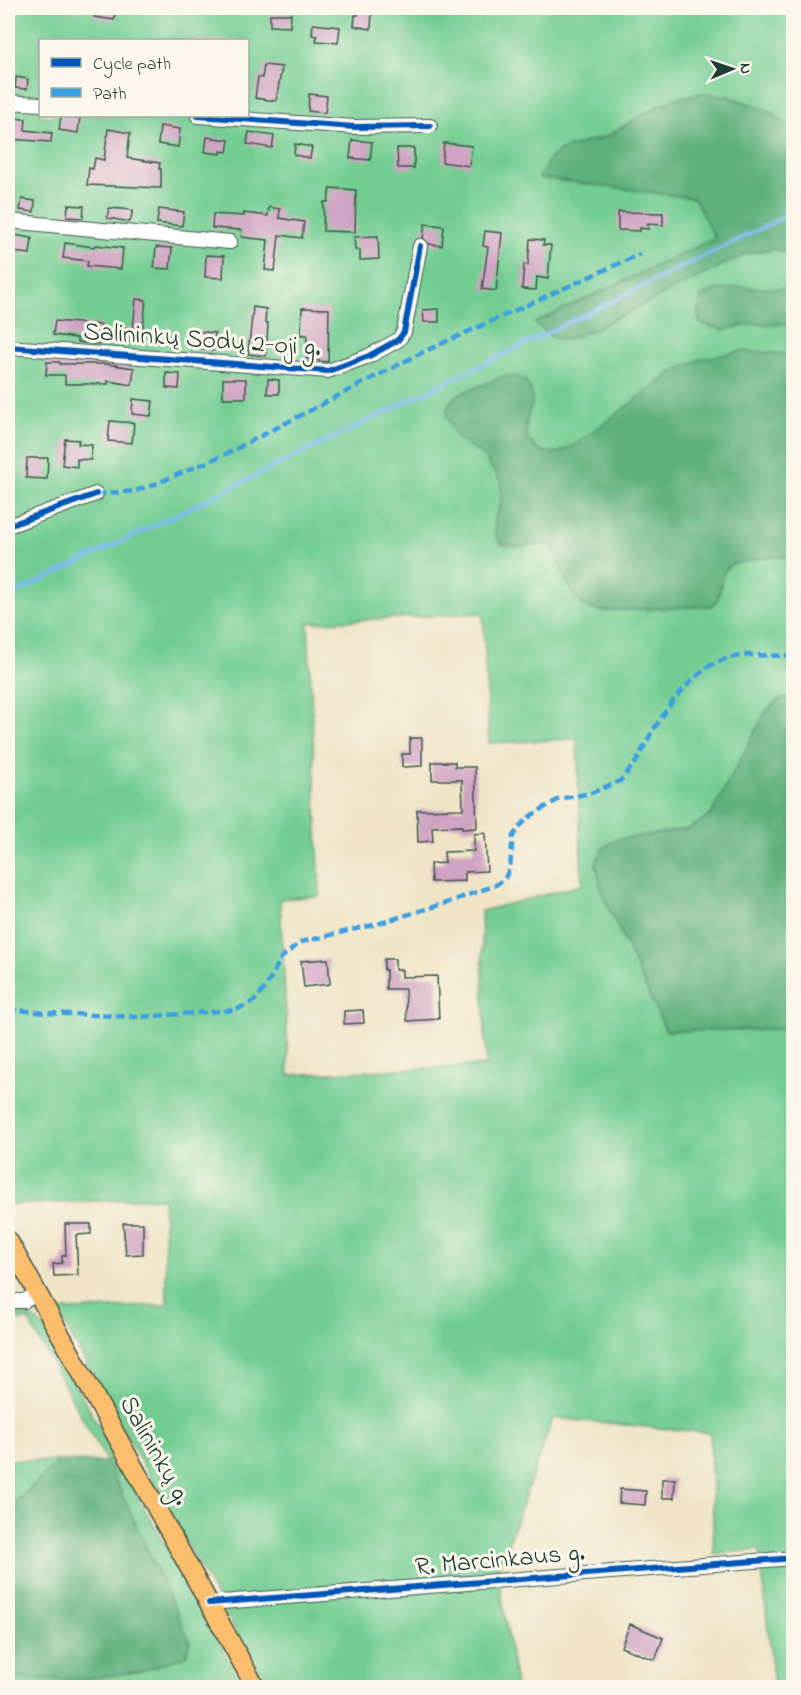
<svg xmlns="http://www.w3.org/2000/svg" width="801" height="1695" font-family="'Indie Flower',sans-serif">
  <rect width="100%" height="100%" fill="#fbf7ec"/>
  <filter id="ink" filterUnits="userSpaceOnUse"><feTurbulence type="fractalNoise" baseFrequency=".0167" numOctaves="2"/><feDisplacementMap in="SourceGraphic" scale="12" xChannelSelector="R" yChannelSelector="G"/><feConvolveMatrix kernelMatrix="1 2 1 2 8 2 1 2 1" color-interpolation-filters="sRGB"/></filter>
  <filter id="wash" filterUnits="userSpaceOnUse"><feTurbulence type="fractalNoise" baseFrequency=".008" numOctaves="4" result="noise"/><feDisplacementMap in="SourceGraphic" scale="24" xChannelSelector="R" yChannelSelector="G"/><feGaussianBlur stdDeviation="1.35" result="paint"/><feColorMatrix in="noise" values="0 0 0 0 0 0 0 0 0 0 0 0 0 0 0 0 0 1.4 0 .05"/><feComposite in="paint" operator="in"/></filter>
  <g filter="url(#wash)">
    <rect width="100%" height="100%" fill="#efe4c6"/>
    <path fill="#73cd93" stroke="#498564" stroke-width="1.5" fill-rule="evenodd" d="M8,8H793V129L767,110L727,96L630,122L608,136L586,142L550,158L540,177L695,198L715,238L592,330L718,267L746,254L772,249L793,253V289H780L723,330L753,324H793V354H788L558,453C553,452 544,453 539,450C519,440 526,420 532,404L456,437L483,456L501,481V505L495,519V534L520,547L542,544L553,547C561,567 568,600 590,608C594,610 600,610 604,611L712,606L718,599L724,571L732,564L766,557L793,556V696L777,701L765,713L711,815L689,829L615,840L596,863L602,893L666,1031L793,1029V1687H774L760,1550L714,1554L710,1433L553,1418L498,1572L516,1687H267L57,1311L167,1305L163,1198L8,1205ZM40,40H248V116H40ZM483,613L489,743L577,739L582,885L481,911L486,1065L289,1075L280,899L320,896L308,623Z
      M8,1310C21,1311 32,1316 42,1325L244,1687H8V1679L78,1680L190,1642L107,1462L28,1320H8Z
      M8,1460L59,1461L8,1510Z"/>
    <path fill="#5eb07d" stroke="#3e7658" stroke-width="1.5" d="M700,93L727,96L767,110L793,129V253L772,249L746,254L718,267L592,330L569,339H555L534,323L715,238L694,198L539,178L550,158L564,149L608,136L656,107L678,98Z
      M737,287L793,289V324H753L723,330L701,324L697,313L701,297L714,290Z
      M742,351L793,354V556L766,557L732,564L724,571L718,599L712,606L604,611C600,610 594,610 590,608C568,600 561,567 553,547L542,544L520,547L501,544L495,534V518L501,505V481L483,456L456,437L446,413L450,402L459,394L505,376H517L525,380L531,390L532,404L525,424L527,439L540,451L558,453L575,445L674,371L701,359Z
      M793,696V1029L666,1031L602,893L596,863L603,848L615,840L689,829L711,815L765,713L777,701Z
      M59,1461L107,1462L190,1642L186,1656L142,1671L78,1680L8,1679V1510Z"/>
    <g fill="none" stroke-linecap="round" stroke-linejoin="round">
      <path stroke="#80baf2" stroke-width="4" d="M8,597L794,212"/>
    </g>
    <g id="blocks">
      <path fill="#cfa3c2" d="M95,8H116L114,20L94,17Z
        M359,8L372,10L371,29L354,26L355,15H358Z
        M270,14H291L290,27L270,26Z
        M313,24L340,27L338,43L316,41L317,36L312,35Z
        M264,65L282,67L276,101L255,98L258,77L262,78Z
        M16,77L28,79L27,89L15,88Z
        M309,94L327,96L325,113L308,111Z
        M61,116L80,118L78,133L59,130Z
        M11,118L26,119L25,130L52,133L51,142L9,139Z
        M160,126L180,129L178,147L158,144Z
        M108,129L130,133L127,158L160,163L159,169H161V188L87,185L89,168L93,169L95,158L104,160Z
        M249,132L274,136L272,148L247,144Z
        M207,137L229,140L227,152L221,151V154L205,152Z
        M352,140L372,142L370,160L350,158Z
        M444,143L472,146L469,166L442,162Z
        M295,144L312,147L310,158L294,155Z
        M397,148H414V168H398Z
        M330,188L356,190L355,232L323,231L324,202H328Z
        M22,199L35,201L34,212L20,210Z
        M68,205L84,206L83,218L67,217Z
        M269,207L280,209L279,218L304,222L302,238L279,235L275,271L265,270L268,240L241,237L242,230L212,228L213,214L244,216V213L268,216Z
        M109,208L133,210L130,222L107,218Z
        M159,209L184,212L182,226L157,223Z
        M618,212L663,213V225L647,224L649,229L640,228V231L618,230Z
        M425,224L444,226L442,246L429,244L423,238Z
        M485,231L502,233L496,291L482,289L488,247L483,246Z
        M14,235L32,238L30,254L12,252Z
        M378,236L379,259L360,260V250H355L354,237Z
        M530,239L544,240L543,245H551L548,279L537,277L536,290L522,289L524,264L528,265Z
        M65,243L94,247L95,245L123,248L121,269L87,266L88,261L63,258Z
        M156,247L172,248L170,269L154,268Z
        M206,255L224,256L223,278L205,277Z
        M136,299L146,300L142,335L137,334V342H123L124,328H133Z
        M253,307L266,309L265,323H268L266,356L248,354Z
        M302,308L329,309L328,362L306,359L307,335H301Z
        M439,309V322H424L423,310Z
        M55,321L101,325L99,344L77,342V338L53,335Z
        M194,331L215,333L213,351L192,349Z
        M47,362H60V364H107L134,368L132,385L108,381V384H65V375H46Z
        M166,373L180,374L179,389L166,388Z
        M223,379H246V398H223Z
        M268,379L279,380V394H267Z
        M133,399L153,401L151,416L132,414Z
        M110,421L134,423L132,443L108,441Z
        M65,439L79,440L78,444L92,445L91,460L77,459V467L62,465Z
        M27,458H48L47,479L26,478Z
        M410,738H422V766L402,767V754H410Z
        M432,762H455V767H475L477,828L462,829V826L432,827L433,841L418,842L417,810L463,809L462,780H432Z
        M485,833L487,871L465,872V881L431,882L430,864L445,863L444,852L474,851V834Z
        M328,959L330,984L304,987L301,961Z
        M384,959H395V970H402V977L437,976L439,1019L407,1021L405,989H386V970H384Z
        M363,1010L364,1023L344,1024V1011Z
        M123,1223H143V1254L126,1255Z
        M65,1224H91V1234L76,1235L78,1275L54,1276L53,1264L62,1263V1256L66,1255Z
        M662,1479H675L674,1498H662Z
        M620,1489L646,1491L645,1505L619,1503Z
        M630,1624L663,1638L655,1660L621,1647Z"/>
    </g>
  </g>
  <g filter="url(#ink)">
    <use href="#blocks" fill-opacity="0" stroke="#3e564a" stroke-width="1.5"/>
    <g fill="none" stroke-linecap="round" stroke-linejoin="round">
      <g stroke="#3e564a" stroke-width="16">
        <path id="minor" d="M8,102L40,104
          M198,116L355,127L430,126
          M8,221L230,242
          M8,347L328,371L369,356L398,340L404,332L420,246
          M8,526L96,494
          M8,1301H24L37,1294
          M209,1603L794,1558"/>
      </g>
      <g stroke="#3e564a" stroke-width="21">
        <path id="major" d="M8,1240L256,1688"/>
      </g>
      <use href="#minor" stroke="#fff" stroke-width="14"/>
      <use href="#major" stroke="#fabe6d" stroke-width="18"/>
      <path stroke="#3c9ee2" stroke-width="4.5" stroke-dasharray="9 4.5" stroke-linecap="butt" d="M96,494L135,491L153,485L226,454L423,352L640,254
        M8,1009L47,1013L139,1017L236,1010L254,1001L266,987L281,958L301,942L377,924L449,902L496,885L505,878L510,867L513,836L520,826L532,815L559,799L591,793L620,781L636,762L653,730L674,699L692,680L709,666L727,658L747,655L794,656"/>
      <g stroke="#fbf7ec" stroke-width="10">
        <path id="cycleway" d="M198,116L355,127L430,126
          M8,347L328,371L369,356L398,340L404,332L420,246
          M8,526L96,494
          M209,1603L794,1558"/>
      </g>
      <use href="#cycleway" stroke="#0057b8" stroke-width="6"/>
    </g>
  </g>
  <g text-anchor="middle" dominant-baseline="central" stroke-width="6" stroke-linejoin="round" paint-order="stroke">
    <g font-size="26" fill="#1f3d34" stroke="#fbf7ec">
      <text transform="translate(202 341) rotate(4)">Salininkų Sodų 2-oji g.</text>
      <text transform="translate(154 1451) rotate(61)">Salininkų g.</text>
      <text transform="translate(500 1561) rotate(-5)">R. Marcinkaus g.</text>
    </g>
  </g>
  <rect width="801" height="1695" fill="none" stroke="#fbf7ec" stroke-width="30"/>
  <rect x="39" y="39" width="210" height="78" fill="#fbf7ec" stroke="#a3ada2" stroke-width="1.5"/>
  <rect x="51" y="58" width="30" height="9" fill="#0057b8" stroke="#a3ada2" stroke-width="1.5"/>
  <text x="93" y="69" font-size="18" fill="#1f3d34">Cycle path</text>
  <rect x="51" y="88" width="30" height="9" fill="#3c9ee2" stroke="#a3ada2" stroke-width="1.5"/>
  <text x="93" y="99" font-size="18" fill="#1f3d34">Path</text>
  <g transform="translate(732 69) rotate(88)" stroke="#fbf7ec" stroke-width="4.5" paint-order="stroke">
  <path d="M0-4.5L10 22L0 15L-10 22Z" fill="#1f3d34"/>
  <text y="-9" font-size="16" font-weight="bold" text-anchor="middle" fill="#1f3d34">N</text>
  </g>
</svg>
